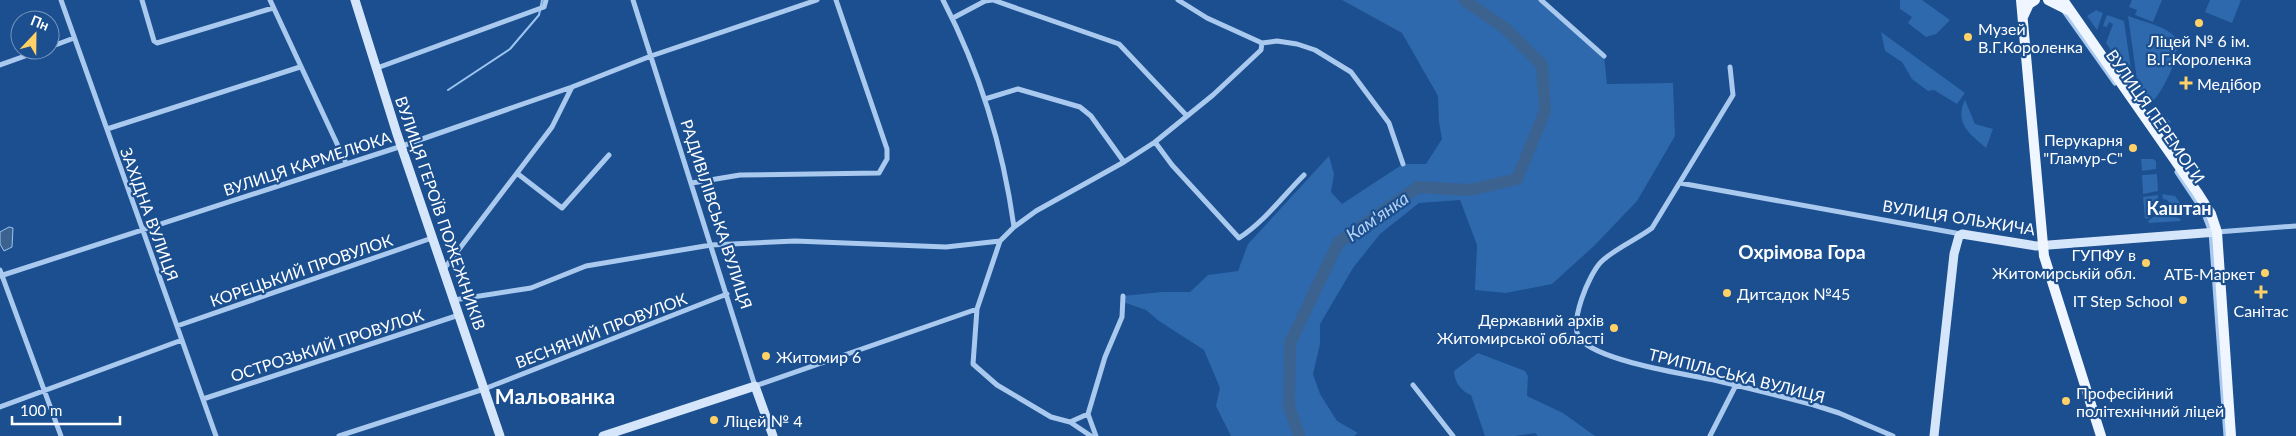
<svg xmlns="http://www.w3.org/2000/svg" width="2296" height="436" font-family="Lato,sans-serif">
  <rect width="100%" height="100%" fill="#1b4f8f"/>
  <path fill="#2e69ad" d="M1342,0H1541L1604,56L1607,84L1673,83L1675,136L1637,201L1594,246L1552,284L1506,293L1475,290L1477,245L1460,200L1419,203L1380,234L1353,268L1320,324V344L1313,374L1320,394L1337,421L1358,433L1354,436H1231L1216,406L1220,388L1204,350L1159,321L1146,310L1123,302V296L1162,292H1190L1208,275L1238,271L1248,244L1329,156L1334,174L1331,192L1342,204L1403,164H1426L1442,139L1439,122L1438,96L1402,33Z
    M1900,0H1922L1950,20L1936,34L1926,37L1908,23L1912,17L1900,9Z
    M2132,0H2162L2153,22L2135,15L2137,10L2129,7Z
    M2210,0H2241L2232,23L2205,12Z
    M2096,10L2103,13L2097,30L2087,16Z
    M2107,15L2124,21L2132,76L2130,78L2106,43L2113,24L2109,22L2107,27L2103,26Z
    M2128,16C2141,21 2161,25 2172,34C2187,47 2162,94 2150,104L2138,87Z
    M1881,32L1965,93L1957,104L1934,90L1928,91L1912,79L1902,62L1885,51Z
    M1965,100L1975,124L1993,129L1986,148C1970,134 1954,123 1965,100Z
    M2158,110L2171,122L2165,127L2154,111Z
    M2141,159H2153L2156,161V169L2142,171Z
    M2157,174L2158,191L2143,194L2142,175Z
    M2162,194L2175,196L2183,207L2184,217L2171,212V204L2167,200L2163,199Z
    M2158,195L2157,211L2147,219L2145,218L2143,197Z
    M2165,212L2181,219L2180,221L2149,223L2148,221L2159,213Z
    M1478,353L1525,371L1528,376L1527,396L1563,413L1595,436H1538L1535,433L1515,436H1485L1471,395C1462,392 1454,382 1454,371Z"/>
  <path fill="#3c6290" stroke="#9cc4f0" d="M9,227L13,228L12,247L4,251L0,244V232Z"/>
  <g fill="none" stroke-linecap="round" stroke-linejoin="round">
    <path stroke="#9cc4f0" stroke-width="2" d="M448,90L510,49L539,15L542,0"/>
    <path stroke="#3c6290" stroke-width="12" d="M1299,436L1289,406L1290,343L1338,243L1418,187L1470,190L1517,179L1545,111L1542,65L1505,28L1464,0"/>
    <path stroke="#a9c9ee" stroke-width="5" d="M61,0L216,436
      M142,0L154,41L157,43L273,8
      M270,0L346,163
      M633,0L755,386L977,309
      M943,0C980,71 1003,148 1014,227
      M993,0L1119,44L1187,116
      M1178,0L1207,18L1262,43L1277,41L1297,44L1315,50L1351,72L1389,123L1403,164
      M1541,0L1604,56
      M2064,11L2115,83
      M953,18L985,1L992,0
      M50,47L74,38
      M0,65L42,50
      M1730,67L1733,95L1652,228C1636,240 1614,249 1601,262C1589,274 1568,324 1580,339C1599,361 1684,374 1714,380C1748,388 1781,396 1814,405L1839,413L1893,436
      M377,68L544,7L546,0
      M985,99L1018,89L1080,107L1091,116L1124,162
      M107,129L300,67
      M1155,142L1172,165L1239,238C1264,222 1283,196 1304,175
      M2177,172L2203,211L2211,232L2226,436
      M518,174L562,208L609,155
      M692,183L740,175L879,173L887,159V149L836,0
      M1680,183L1961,234
      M2217,232L2296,226
      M1000,241L977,309L973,364L997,385L1051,417L1070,422L1091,436
      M444,269L552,127L572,87
      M0,270L61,436
      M0,276L402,146L572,87L651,56L817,0
      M454,300L531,288L586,266L711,245L795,241L946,247L1000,241L1014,227L1036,211L1124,162L1155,142L1213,95L1261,50L1262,43
      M177,326L432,238
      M1413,385L1453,436
      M203,399L459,315
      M0,407L182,340
      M1088,414L1105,357L1122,317L1123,296
      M1070,422L1088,414L1096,436
      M339,436L484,389L727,294
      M1710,436L1736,385"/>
    <path stroke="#d6e6fa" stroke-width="9" d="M355,0L397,134L500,436
      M603,436L755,386L773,436
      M1934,436L1954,254L1959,236L1962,234L2036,246L2217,232"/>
    <path stroke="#f0f6ff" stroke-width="10" d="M2021,0L2044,256L2101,436
      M2048,0L2068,10
      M2063,0L2197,192L2211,214L2217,232L2231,436
      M2023,17L2029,4L2035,0"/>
  </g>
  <g fill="#ffd166" stroke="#1b4f8f" stroke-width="2">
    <circle cx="2199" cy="23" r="5"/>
    <circle cx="1968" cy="37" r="5"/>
    <path d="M2183.5 75.5h5v5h5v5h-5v5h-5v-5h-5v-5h5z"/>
    <circle cx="2133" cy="148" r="5"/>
    <circle cx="2146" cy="263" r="5"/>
    <circle cx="2265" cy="273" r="5"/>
    <path d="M2258.5 284.5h5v5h5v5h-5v5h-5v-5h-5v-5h5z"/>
    <circle cx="1727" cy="293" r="5"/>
    <circle cx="2183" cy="300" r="5"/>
    <circle cx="1614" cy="328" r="5"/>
    <circle cx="766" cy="356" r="5"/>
    <circle cx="2066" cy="401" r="5"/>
    <circle cx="714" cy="420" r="5"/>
  </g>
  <g text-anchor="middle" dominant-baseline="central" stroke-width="4.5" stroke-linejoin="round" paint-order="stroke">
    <g font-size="16" fill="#fff" stroke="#1b4f8f" text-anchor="start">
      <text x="1978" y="28">Музей<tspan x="1978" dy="18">В.Г.Короленка</tspan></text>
      <text x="2199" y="40" text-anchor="middle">Ліцей № 6 ім.<tspan x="2199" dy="18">В.Г.Короленка</tspan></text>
      <text x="2197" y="83">Медібор</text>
      <text x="2123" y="139" text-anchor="end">Перукарня<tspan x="2123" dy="18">"Гламур-С"</tspan></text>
      <text x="2136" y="254" text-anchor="end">ГУПФУ в<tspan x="2136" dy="18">Житомирській обл.</tspan></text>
      <text x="2255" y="273" text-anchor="end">АТБ-Маркет</text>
      <text x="1737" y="293">Дитсадок №45</text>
      <text x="2173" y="300" text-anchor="end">IT Step School</text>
      <text x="2261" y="310" text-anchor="middle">Санітас</text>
      <text x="1604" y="319" text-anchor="end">Державний архів<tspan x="1604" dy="18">Житомирської області</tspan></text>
      <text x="776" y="356">Житомир 6</text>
      <text x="2076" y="392">Професійний<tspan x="2076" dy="18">політехнічний ліцей</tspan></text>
      <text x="724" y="420">Ліцей № 4</text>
    </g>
    <g font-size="16" fill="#fff" stroke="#1b4f8f">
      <text transform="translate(2156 116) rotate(55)">ВУЛИЦЯ ПЕРЕМОГИ</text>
      <text transform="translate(307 163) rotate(-18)">ВУЛИЦЯ КАРМЕЛЮКА</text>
      <text transform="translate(441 213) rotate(71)">ВУЛИЦЯ ГЕРОЇВ ПОЖЕЖНИКІВ</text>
      <text transform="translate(150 214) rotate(70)">ЗАХІДНА ВУЛИЦЯ</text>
      <text transform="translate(717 214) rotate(72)">РАДИВІЛІВСЬКА ВУЛИЦЯ</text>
      <text transform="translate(1959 217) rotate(9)">ВУЛИЦЯ ОЛЬЖИЧА</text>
      <text transform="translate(301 270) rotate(-19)">КОРЕЦЬКИЙ ПРОВУЛОК</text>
      <text transform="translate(601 330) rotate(-21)">ВЕСНЯНИЙ ПРОВУЛОК</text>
      <text transform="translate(327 345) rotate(-18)">ОСТРОЗЬКИЙ ПРОВУЛОК</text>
      <text transform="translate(1737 375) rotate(14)">ТРИПІЛЬСЬКА ВУЛИЦЯ</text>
    </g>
    <g font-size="18" font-weight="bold" fill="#fff" stroke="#1b4f8f">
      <text x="2179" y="208">Каштан</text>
    </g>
    <g font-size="18" font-style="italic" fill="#b5d3f5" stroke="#1b4f8f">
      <text transform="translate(1377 216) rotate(-35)">Кам'янка</text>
    </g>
    <g font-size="19" font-weight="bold" fill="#fff" stroke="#1b4f8f">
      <text x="1802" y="251">Охрімова Гора</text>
    </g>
    <g font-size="21" font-weight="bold" fill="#fff" stroke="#1b4f8f">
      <text x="555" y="395">Мальованка</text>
    </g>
  </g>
  <g transform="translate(35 35) rotate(22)"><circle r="24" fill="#1b4f8f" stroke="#7695bc"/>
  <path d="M0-4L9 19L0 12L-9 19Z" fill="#ffd166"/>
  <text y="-8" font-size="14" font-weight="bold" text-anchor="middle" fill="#ffffff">Пн</text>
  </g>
  <path d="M12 416v8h108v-8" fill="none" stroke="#ffffff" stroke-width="2.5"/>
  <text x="20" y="416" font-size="15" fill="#ffffff" stroke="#1b4f8f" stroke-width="4" paint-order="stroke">100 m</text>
</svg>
